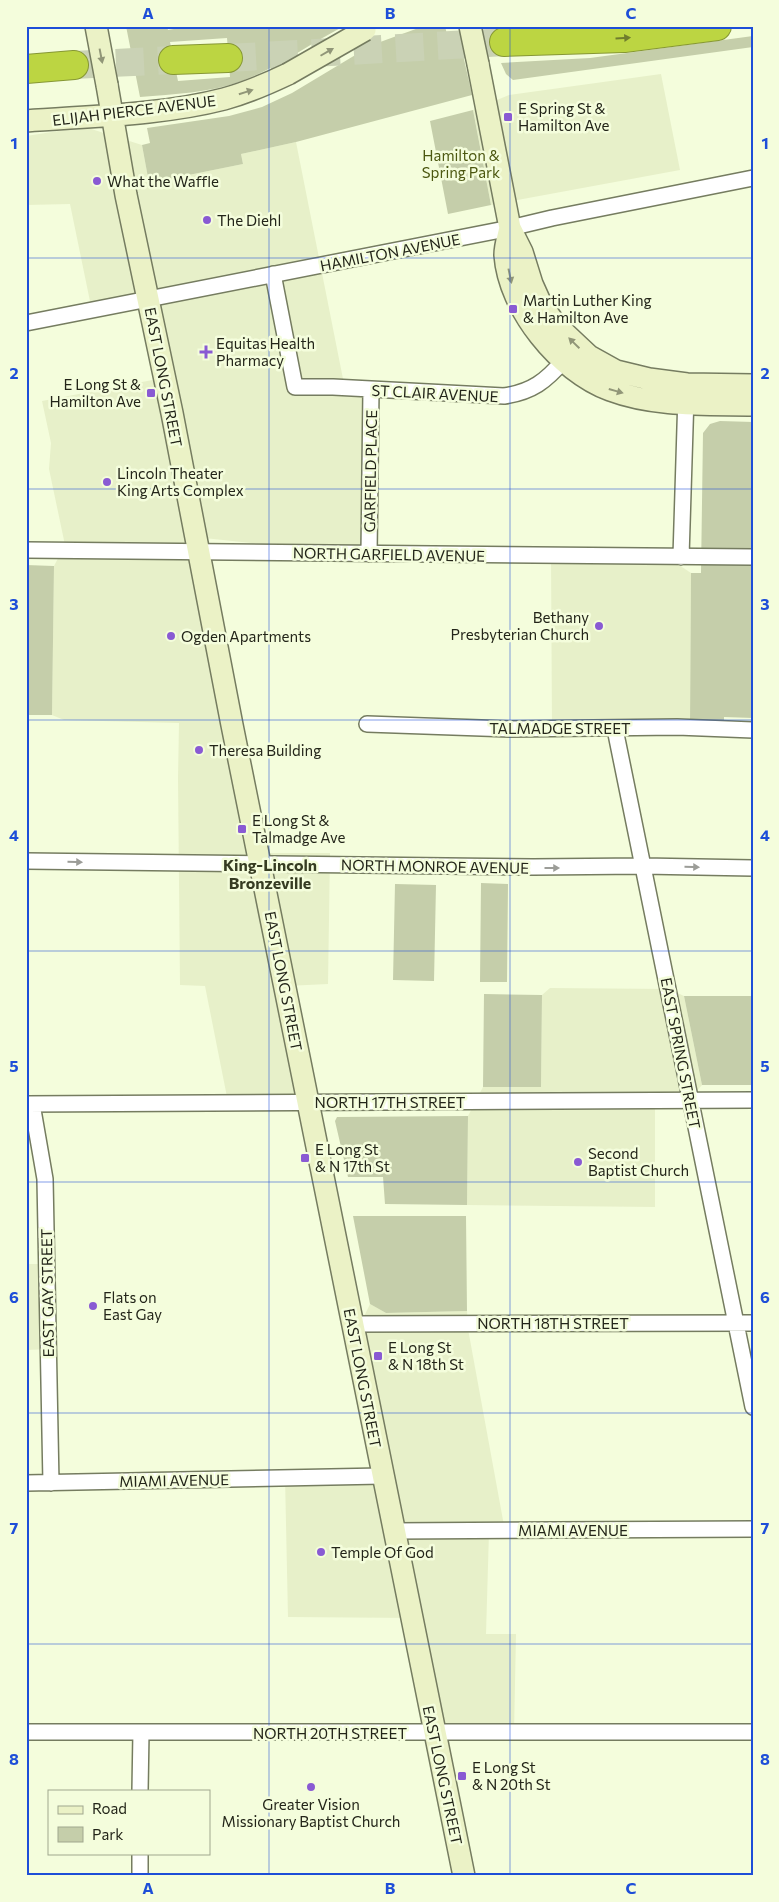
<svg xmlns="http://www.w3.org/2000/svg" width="779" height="1902" font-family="Commissioner,sans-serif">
  <rect width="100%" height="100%" fill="#f4fddc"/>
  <path fill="#e7f0c9" d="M661,74L680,170L491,205L473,110L509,95Z
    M85,127L142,145L149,183L243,164L241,154L296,142L345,389L375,391L372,552H338L204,538L253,782L269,853H330L328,984L286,986L312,1101L228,1102L205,986L180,985L178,778L179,723L64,720L52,715L54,566L65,545L49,469L51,443L42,401L163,378L148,299L92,311L70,204L26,205V136Z
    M551,556L667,557L691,573L690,723L552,729Z
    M550,988L669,989L684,996L702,1085L688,1101L655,1102V1207L467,1205L468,1116L483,1087H541L542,995Z
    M26,1264H49L51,1349L26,1350Z
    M370,1304L386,1313L467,1311L468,1329L505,1531L489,1532L486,1634H516L514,1733H438L414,1618L288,1617L285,1477L386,1476L359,1327Z"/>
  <path fill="#c5ceaa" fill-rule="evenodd" d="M126,26H167L168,30L191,26H344C310,44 278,67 242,81C209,93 174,94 140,97ZM227,38L230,77L178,81L170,42Z
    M424,26H445L448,39L459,37L472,95L296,142L241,154L243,164L149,183L142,145L150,143L147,128L229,116L262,107L292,93L372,45Z
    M753,36V47L513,80L506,74L501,63L590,58Z
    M473,110L491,205L448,214L430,121Z
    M720,421L753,422V718L724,717V723H690L691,573H701L703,433L710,424Z
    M26,565L54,566L52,715H26Z
    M481,883L508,884L507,982H480Z
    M395,884L436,885L434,981L393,980Z
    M484,994L542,995L541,1087H483Z
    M684,996H753V1085H702Z
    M468,1116L467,1205L385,1204L383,1177H348L335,1121L337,1117Z
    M353,1216H466L467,1311L386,1313L370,1304Z"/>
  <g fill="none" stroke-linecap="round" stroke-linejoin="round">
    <path stroke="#cad2b5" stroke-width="28" stroke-dasharray="28 14" stroke-linecap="butt" d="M228,58L504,42
      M74,65L173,60"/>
    <g stroke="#757c60" stroke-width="18">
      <path id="street" d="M273,274L295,387H333L504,396C532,392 546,381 564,360
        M26,323L510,228L552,218L753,178
        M26,550L753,557
        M369,554L371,389
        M681,557L686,395
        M367,724L510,729L677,727L753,730
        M615,729L753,1407
        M26,861L533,867L643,866L753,868
        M26,1104L753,1100
        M32,1104L45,1179L51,1483
        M353,1324L753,1323
        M26,1483L382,1476
        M394,1531L753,1529
        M26,1732H753
        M140,1791L141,1732
        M140,1876V1853"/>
    </g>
    <g stroke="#757c60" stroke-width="24">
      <path id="secondary" d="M478,64L510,228L522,252L532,284L541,304L556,325L589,356L616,371L649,379L687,384L753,385
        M107,85L126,195L172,413L232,725L464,1876
        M26,121C90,116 162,115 224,99C246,93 267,84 288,74
        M510,228C508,237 505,246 505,255C509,309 559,371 610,390C655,407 706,404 753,405"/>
    </g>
    <g stroke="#869734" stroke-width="30">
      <path id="highway" d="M504,42L624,38L717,26
        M173,60L228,58
        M26,69L74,65"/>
    </g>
    <use href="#street" stroke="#fff" stroke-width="15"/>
    <use href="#secondary" stroke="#ebf2c6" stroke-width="21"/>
    <use href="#highway" stroke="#bcd542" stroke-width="28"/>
    <g stroke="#757c60" stroke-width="24" stroke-linecap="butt">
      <path id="secondary-bridge" d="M96,26L107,85
        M470,26L478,64
        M288,74L365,30"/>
    </g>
    <use href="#secondary-bridge" stroke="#ebf2c6" stroke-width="21"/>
  </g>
  <defs><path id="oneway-solid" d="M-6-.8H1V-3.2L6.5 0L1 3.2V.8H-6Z" transform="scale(1.25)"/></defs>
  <use fill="#707d2e" href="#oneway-solid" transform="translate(623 38) rotate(-4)"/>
  <g fill="#919678">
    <use href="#oneway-solid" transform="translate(327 52) rotate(-30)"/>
    <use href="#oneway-solid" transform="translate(101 56) rotate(79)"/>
    <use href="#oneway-solid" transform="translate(246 92) rotate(-18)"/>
    <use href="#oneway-solid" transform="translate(510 276) rotate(78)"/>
    <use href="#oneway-solid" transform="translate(574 343) rotate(-136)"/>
    <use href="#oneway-solid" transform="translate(616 391) rotate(16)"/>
  </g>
  <g fill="#9c9d98">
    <use href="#oneway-solid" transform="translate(75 862) rotate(1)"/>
    <use href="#oneway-solid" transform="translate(692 867) rotate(1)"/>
    <use href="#oneway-solid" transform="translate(552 868)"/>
  </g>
  <path fill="none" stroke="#1d4ed8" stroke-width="1" stroke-opacity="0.55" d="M269,26V1876M510,26V1876M26,258H753M26,489H753M26,720H753M26,951H753M26,1182H753M26,1413H753M26,1644H753"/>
  <g fill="#895ad3" stroke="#f4fddc" stroke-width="2">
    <rect x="503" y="112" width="10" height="10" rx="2.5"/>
    <circle cx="97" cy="181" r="5"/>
    <circle cx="207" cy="220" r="5"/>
    <rect x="508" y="304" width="10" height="10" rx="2.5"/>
    <path d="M203.5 344.5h5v5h5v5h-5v5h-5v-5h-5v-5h5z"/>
    <rect x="146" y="388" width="10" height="10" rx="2.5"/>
    <circle cx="107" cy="482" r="5"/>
    <circle cx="599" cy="626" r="5"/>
    <circle cx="171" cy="636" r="5"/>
    <circle cx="199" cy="750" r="5"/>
    <rect x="237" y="824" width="10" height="10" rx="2.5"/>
    <rect x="300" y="1153" width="10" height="10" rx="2.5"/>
    <circle cx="578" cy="1162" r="5"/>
    <circle cx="93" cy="1306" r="5"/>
    <rect x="373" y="1351" width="10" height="10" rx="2.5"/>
    <circle cx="321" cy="1552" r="5"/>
    <rect x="457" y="1771" width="10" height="10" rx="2.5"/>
    <circle cx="311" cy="1787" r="5"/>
  </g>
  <g text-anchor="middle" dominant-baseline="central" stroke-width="5" stroke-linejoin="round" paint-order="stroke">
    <g font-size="15" fill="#232519" stroke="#f4fddc" text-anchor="start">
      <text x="518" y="108">E Spring St &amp;<tspan x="518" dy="17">Hamilton Ave</tspan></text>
      <text x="107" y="181">What the Waffle</text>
      <text x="217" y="220">The Diehl</text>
      <text x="523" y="300">Martin Luther King<tspan x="523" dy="17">&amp; Hamilton Ave</tspan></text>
      <text x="216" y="343">Equitas Health<tspan x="216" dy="17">Pharmacy</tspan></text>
      <text x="141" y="384" text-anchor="end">E Long St &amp;<tspan x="141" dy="17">Hamilton Ave</tspan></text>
      <text x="117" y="473">Lincoln Theater<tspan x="117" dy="17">King Arts Complex</tspan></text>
      <text x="589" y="617" text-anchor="end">Bethany<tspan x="589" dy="17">Presbyterian Church</tspan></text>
      <text x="181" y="636">Ogden Apartments</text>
      <text x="209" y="750">Theresa Building</text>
      <text x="252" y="820">E Long St &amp;<tspan x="252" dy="17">Talmadge Ave</tspan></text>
      <text x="315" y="1149">E Long St<tspan x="315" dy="17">&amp; N 17th St</tspan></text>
      <text x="588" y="1153">Second<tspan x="588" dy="17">Baptist Church</tspan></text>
      <text x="103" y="1297">Flats on<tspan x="103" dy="17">East Gay</tspan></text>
      <text x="388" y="1347">E Long St<tspan x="388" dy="17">&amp; N 18th St</tspan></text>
      <text x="331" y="1552">Temple Of God</text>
      <text x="472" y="1767">E Long St<tspan x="472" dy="17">&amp; N 20th St</tspan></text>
      <text x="311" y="1804" text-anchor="middle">Greater Vision<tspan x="311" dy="17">Missionary Baptist Church</tspan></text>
    </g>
    <g font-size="15" fill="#232519" stroke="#f4fddc">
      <text transform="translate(134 110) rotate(-7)">ELIJAH PIERCE AVENUE</text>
      <text transform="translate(390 252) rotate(-11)">HAMILTON AVENUE</text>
      <text transform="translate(164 377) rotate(79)">EAST LONG STREET</text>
      <text transform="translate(435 393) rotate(3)">ST CLAIR AVENUE</text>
      <text transform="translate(370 471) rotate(-89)">GARFIELD PLACE</text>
      <text transform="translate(389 554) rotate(1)">NORTH GARFIELD AVENUE</text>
      <text x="560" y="728">TALMADGE STREET</text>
      <text transform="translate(435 866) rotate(1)">NORTH MONROE AVENUE</text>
      <text transform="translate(284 981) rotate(79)">EAST LONG STREET</text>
      <text transform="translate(681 1053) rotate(79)">EAST SPRING STREET</text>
      <text x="390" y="1102">NORTH 17TH STREET</text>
      <text transform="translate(47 1293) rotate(-91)">EAST GAY STREET</text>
      <text x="553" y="1323">NORTH 18TH STREET</text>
      <text transform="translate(363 1378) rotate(79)">EAST LONG STREET</text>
      <text transform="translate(174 1480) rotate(-1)">MIAMI AVENUE</text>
      <text x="573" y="1530">MIAMI AVENUE</text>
      <text x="330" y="1733">NORTH 20TH STREET</text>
      <text transform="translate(443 1775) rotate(78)">EAST LONG STREET</text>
    </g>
    <g font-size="15" fill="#4b5710" stroke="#f4fddc">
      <text x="461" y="155">Hamilton &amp;<tspan x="461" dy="17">Spring Park</tspan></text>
    </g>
    <g font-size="16" font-weight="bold" fill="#363c22" stroke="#f4fddc">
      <text x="270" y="864">King-Lincoln<tspan x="270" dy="18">Bronzeville</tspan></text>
    </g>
  </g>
  <rect width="779" height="1902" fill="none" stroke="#f4fddc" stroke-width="55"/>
  <rect x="48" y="1790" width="162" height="65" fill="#f4fddc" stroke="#a0a78e"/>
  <rect x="58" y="1806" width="25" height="8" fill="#ebf2c6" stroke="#a0a78e"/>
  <text x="92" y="1814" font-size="15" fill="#232519">Road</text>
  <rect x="58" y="1827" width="25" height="15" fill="#c5ceaa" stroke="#a0a78e"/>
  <text x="92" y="1840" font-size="15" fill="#232519">Park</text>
  <rect x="28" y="28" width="724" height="1846" fill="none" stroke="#1d4ed8" stroke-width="2"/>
  <g font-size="16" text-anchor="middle" font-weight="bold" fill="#1d4ed8">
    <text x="148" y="19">A</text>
    <text x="390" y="19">B</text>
    <text x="631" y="19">C</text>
    <text x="14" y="149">1</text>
    <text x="765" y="149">1</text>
    <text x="14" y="379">2</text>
    <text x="765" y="379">2</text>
    <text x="14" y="610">3</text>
    <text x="765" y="610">3</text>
    <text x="14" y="841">4</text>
    <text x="765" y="841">4</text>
    <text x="14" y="1072">5</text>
    <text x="765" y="1072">5</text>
    <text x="14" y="1303">6</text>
    <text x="765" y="1303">6</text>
    <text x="14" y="1534">7</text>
    <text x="765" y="1534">7</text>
    <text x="14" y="1765">8</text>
    <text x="765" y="1765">8</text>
    <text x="148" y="1894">A</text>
    <text x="390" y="1894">B</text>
    <text x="631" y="1894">C</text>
  </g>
</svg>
